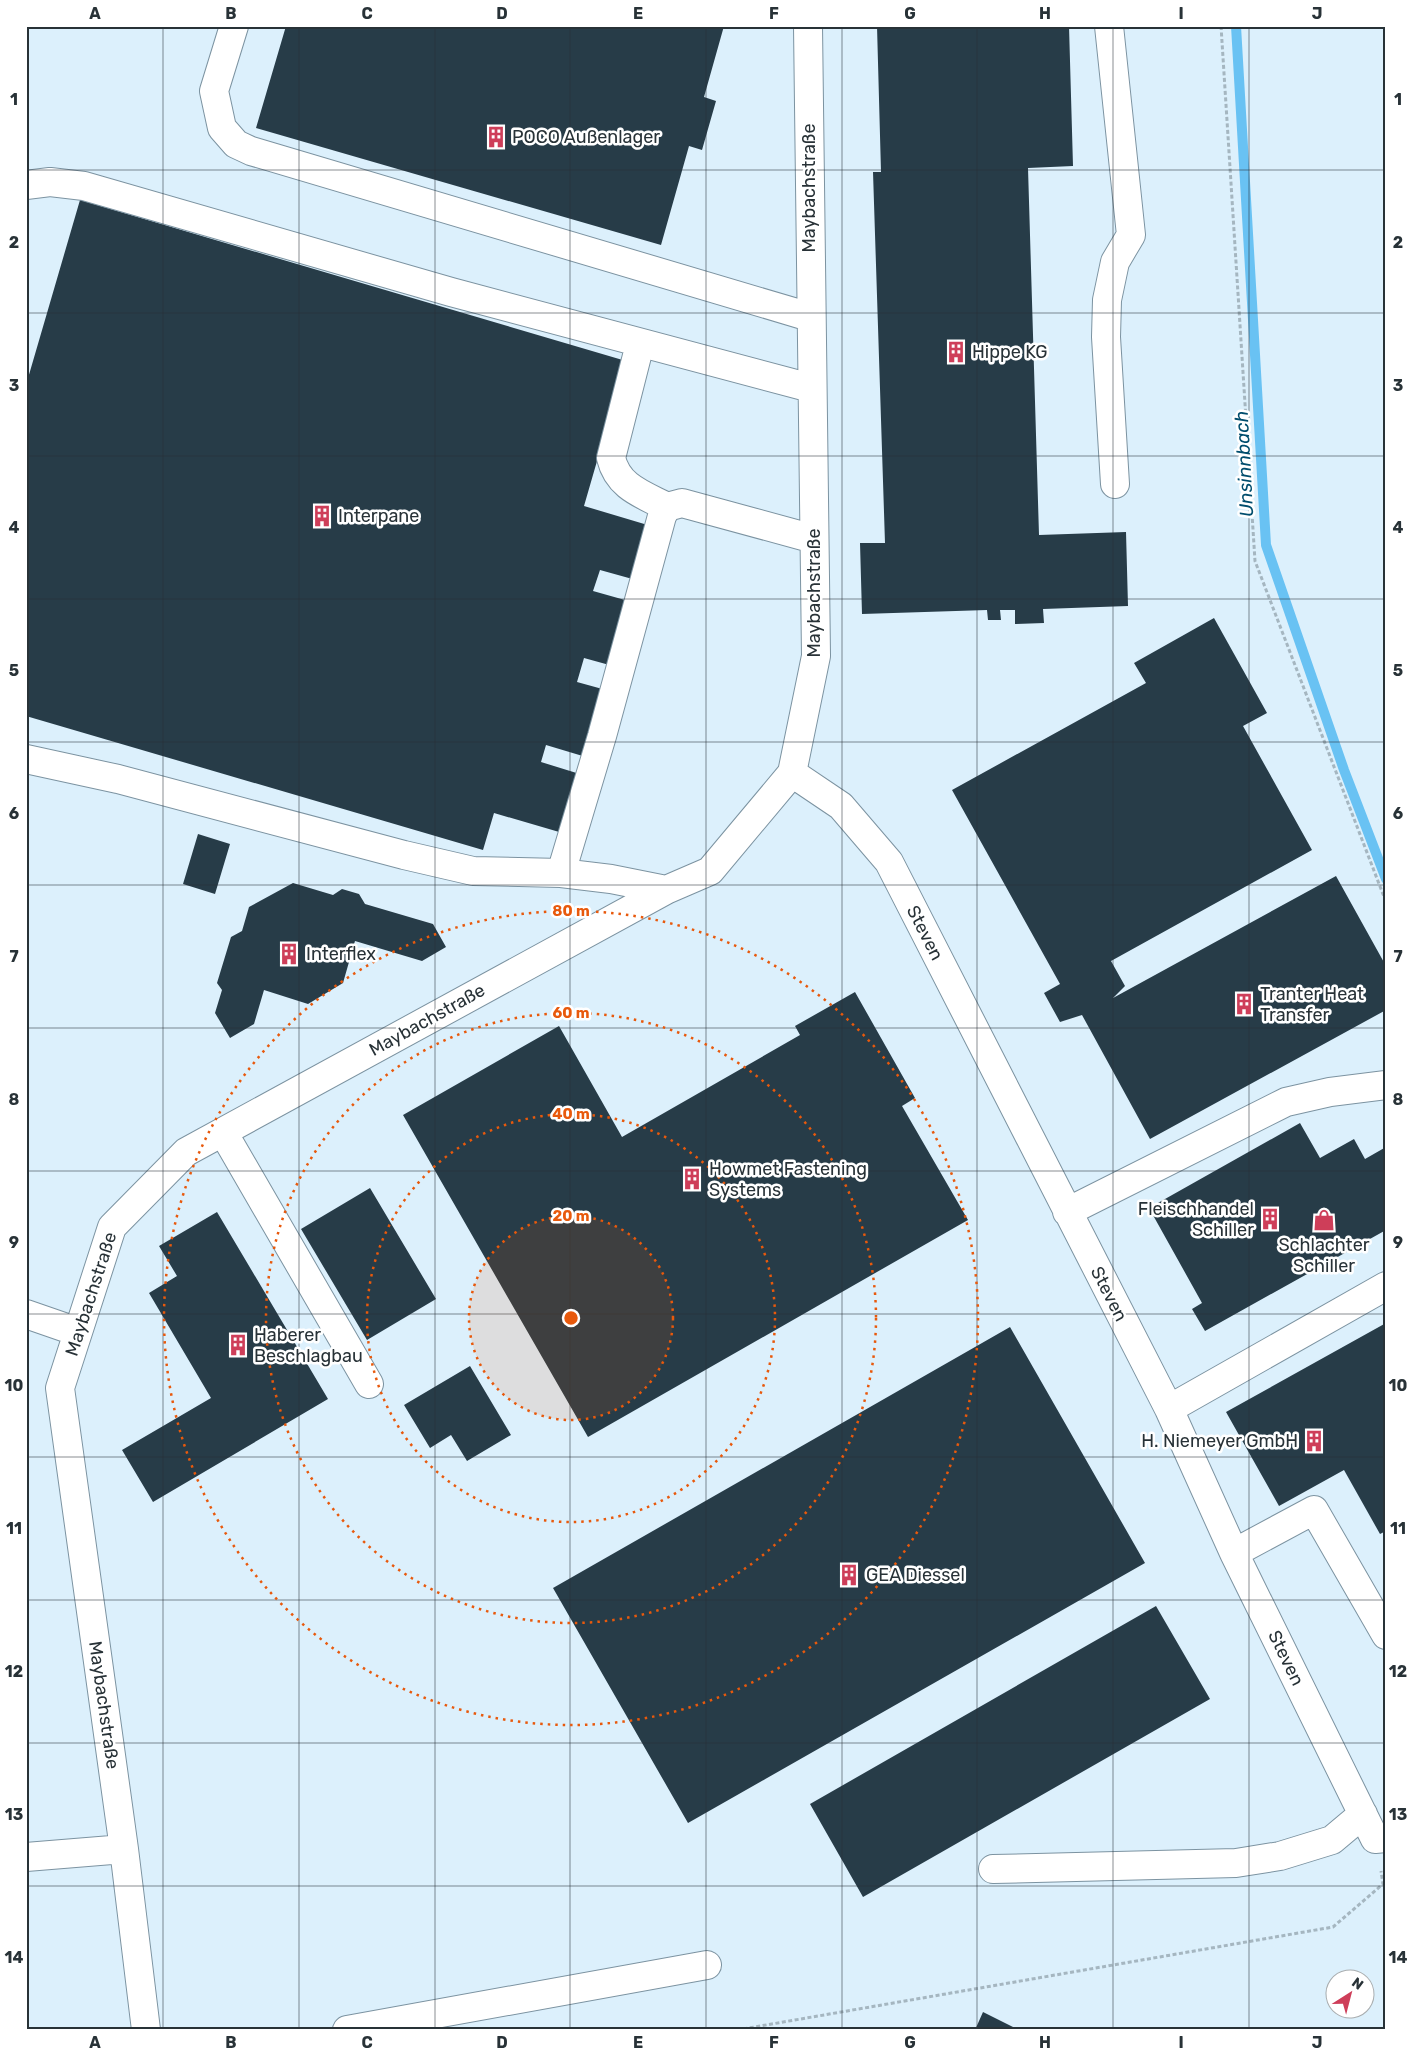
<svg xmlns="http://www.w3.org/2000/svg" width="1412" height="2056" font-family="Rubik,sans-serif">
  <rect width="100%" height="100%" fill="#dcf0fc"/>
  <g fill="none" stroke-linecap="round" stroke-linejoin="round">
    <path stroke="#69c2f3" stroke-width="10" d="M1236,26L1266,545L1344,770L1386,879"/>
  </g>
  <path fill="#273c48" d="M286,26H724L704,97L716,101L702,150L689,146L661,245L256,128Z
    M877,26H1069L1073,166L1028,168L1039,535L1126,532L1128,606L1043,609L1044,623L1015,624V610H1000L1001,620H988L987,610L862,614L860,543H885L873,172H881Z
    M80,200L626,361L584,506L651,526L636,580L600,570L593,591L632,602L613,666L584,658L577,682L606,690L586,757L546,745L541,762L583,775L566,834L494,813L483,850L26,716V385Z
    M1214,618L1267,713L1243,726L1312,850L1111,961L1125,986L1113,998L1336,876L1386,966V1010L1150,1139L1082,1015L1060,1022L1044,993L1060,984L952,790L1146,683L1134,663Z
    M198,834L230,844L215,894L183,884Z
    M293,883L333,895L342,889L359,894L365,904L433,924L446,947L422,961L355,941L343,983L308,1004L264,990L254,1024L230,1038L215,1013L222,990L217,983L231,937L242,931L249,907Z
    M855,992L915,1098L902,1106L968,1220L588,1437L403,1115L559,1026L622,1137L800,1035L795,1026Z
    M1300,1123L1320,1158L1354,1139L1365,1159L1386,1147V1230L1205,1331L1192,1309L1202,1303L1149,1208Z
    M370,1188L436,1299L367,1340L301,1229Z
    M217,1212L328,1399L153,1502L122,1450L211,1398L149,1293L177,1276L159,1246Z
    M1386,1323V1531L1380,1534L1344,1470L1279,1506L1226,1412Z
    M1010,1327L1145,1563L688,1823L553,1588Z
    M470,1366L511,1435L467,1461L451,1435L430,1448L404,1405Z
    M1156,1606L1210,1699L863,1897L810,1804Z
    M983,2012L1019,2030H975Z"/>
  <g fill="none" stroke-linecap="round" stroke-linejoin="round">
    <g stroke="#7c93a1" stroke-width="30">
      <path id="minor" d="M234,26L214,91L222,128L236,144L251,151L810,317
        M1109,26L1131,235L1115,262L1107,300L1106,337L1115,484
        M26,185L50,182L84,186L451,292L811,388
        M640,344L611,458C618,487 642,494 667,507
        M26,759L118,779L404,855L473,871L561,873L611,879L666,890
        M792,773L841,806L889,862L1169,1409L1234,1553L1375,1839L1386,1838
        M561,873L602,736L662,516L667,507L682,503L814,539
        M223,1132L369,1384
        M1067,1212L1286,1102L1330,1092L1386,1085
        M26,1314L78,1332
        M1169,1409L1386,1286
        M1234,1553L1314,1510L1386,1635
        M26,1857L124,1849
        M993,1869L1236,1863L1280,1856L1332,1840L1363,1814
        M146,2030L124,1849L60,1388L112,1227L186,1152L666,890L710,871L792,773L816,656L808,26
        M347,2030L707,1965"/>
    </g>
    <path stroke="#a5b6c0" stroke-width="3" stroke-dasharray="4 2.5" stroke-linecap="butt" d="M1221,26L1255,561L1386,902
      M737,2030L1333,1927L1383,1884L1381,1871"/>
    <use href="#minor" stroke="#fff" stroke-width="28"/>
  </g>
  <path fill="none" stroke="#283237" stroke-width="1" stroke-opacity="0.55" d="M163,26V2030M299,26V2030M435,26V2030M570,26V2030M706,26V2030M842,26V2030M977,26V2030M1113,26V2030M1249,26V2030M26,170H1386M26,313H1386M26,456H1386M26,599H1386M26,742H1386M26,885H1386M26,1028H1386M26,1171H1386M26,1314H1386M26,1457H1386M26,1600H1386M26,1743H1386M26,1886H1386"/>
  <circle cx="571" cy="1318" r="102" fill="#e8590c" fill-opacity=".12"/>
  <g fill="none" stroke="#e8590c" stroke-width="2.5" stroke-dasharray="2.5 5">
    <circle cx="571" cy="1318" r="102"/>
    <circle cx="571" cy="1318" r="204"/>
    <circle cx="571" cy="1318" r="305"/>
    <circle cx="571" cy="1318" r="407"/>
  </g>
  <defs>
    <g id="building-bare" transform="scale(1.725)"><path d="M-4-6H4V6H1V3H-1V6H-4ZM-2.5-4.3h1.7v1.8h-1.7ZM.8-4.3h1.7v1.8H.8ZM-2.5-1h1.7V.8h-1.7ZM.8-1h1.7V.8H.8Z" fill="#ce3e59" stroke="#fff" stroke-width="2.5" paint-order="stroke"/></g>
    <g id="shop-bare" transform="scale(1.725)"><path d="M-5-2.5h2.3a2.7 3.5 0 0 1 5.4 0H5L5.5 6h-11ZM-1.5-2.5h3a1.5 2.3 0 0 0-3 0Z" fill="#ce3e59" stroke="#fff" stroke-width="2.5" paint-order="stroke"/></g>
  </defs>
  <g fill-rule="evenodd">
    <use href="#building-bare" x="496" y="137"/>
    <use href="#building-bare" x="956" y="352"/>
    <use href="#building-bare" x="322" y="516"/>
    <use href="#building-bare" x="289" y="954"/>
    <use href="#building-bare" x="1244" y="1004"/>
    <use href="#building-bare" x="692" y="1179"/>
    <use href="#building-bare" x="1270" y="1219"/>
    <use href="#shop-bare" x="1324" y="1220"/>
    <use href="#building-bare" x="238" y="1345"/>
    <use href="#building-bare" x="1314" y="1441"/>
    <use href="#building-bare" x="849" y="1575"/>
  </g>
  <g text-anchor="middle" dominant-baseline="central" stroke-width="5" stroke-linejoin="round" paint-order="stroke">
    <g font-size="18" fill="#283237" stroke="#fff" text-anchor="start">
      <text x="512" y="137">POCO Außenlager</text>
      <text x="972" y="352">Hippe KG</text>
      <text x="338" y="516">Interpane</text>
      <text x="306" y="954">Interflex</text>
      <text x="1260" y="994">Tranter Heat<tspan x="1260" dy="21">Transfer</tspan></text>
      <text x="709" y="1169">Howmet Fastening<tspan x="709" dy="21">Systems</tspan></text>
      <text x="1254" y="1209" text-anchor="end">Fleischhandel<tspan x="1254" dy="21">Schiller</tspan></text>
      <text x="1324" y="1245" text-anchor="middle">Schlachter<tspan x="1324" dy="21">Schiller</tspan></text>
      <text x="254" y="1335">Haberer<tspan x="254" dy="21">Beschlagbau</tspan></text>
      <text x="1298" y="1441" text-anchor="end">H. Niemeyer GmbH</text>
      <text x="866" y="1575">GEA Diessel</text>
    </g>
    <g font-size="18" fill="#283237" stroke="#fff">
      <text transform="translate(809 188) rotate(-90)">Maybachstraße</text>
      <text transform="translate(814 593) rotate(-90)">Maybachstraße</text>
      <text transform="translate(925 933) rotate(63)">Steven</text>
      <text transform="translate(427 1020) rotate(-29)">Maybachstraße</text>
      <text transform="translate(91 1294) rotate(-72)">Maybachstraße</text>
      <text transform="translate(1109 1294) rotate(63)">Steven</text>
      <text transform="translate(1286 1658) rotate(64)">Steven</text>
      <text transform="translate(104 1705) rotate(82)">Maybachstraße</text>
    </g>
    <g font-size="19" font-style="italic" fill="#004d6d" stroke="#fff">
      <text transform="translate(1244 464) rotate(-93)">Unsinnbach</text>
    </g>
  </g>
  <circle cx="571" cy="1318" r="8" fill="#e8590c" stroke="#fff" stroke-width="2.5"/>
  <g font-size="15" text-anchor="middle" font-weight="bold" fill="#e8590c" stroke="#fff" stroke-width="5" stroke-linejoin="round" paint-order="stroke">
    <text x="571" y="916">80 m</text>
    <text x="571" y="1018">60 m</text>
    <text x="571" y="1119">40 m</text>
    <text x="571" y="1221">20 m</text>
  </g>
  <rect width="1412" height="2056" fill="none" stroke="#ffffff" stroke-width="55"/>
  <g transform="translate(1350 1994) rotate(36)"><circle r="24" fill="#ffffff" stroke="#a9adaf"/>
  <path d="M0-4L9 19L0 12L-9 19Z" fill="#ce3e59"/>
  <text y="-8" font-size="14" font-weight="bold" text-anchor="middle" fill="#283237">N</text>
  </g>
  <rect x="28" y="28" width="1356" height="2000" fill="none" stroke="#283237" stroke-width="2"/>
  <g font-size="16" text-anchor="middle" font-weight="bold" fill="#283237">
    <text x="95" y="19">A</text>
    <text x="231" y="19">B</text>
    <text x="367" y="19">C</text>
    <text x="502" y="19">D</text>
    <text x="638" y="19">E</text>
    <text x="774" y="19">F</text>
    <text x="910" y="19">G</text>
    <text x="1045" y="19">H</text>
    <text x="1181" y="19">I</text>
    <text x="1317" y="19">J</text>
    <text x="14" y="105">1</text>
    <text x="1398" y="105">1</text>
    <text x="14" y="248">2</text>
    <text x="1398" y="248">2</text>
    <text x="14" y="391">3</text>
    <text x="1398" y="391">3</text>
    <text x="14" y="533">4</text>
    <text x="1398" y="533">4</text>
    <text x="14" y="676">5</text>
    <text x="1398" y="676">5</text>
    <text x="14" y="819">6</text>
    <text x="1398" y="819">6</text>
    <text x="14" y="962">7</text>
    <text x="1398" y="962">7</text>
    <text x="14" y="1105">8</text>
    <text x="1398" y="1105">8</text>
    <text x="14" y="1248">9</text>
    <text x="1398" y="1248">9</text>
    <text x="14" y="1391">10</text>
    <text x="1398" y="1391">10</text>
    <text x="14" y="1534">11</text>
    <text x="1398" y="1534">11</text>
    <text x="14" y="1677">12</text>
    <text x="1398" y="1677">12</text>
    <text x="14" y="1820">13</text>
    <text x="1398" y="1820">13</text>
    <text x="14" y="1963">14</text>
    <text x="1398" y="1963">14</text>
    <text x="95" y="2048">A</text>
    <text x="231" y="2048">B</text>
    <text x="367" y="2048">C</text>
    <text x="502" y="2048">D</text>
    <text x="638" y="2048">E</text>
    <text x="774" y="2048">F</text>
    <text x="910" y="2048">G</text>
    <text x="1045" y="2048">H</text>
    <text x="1181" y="2048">I</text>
    <text x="1317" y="2048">J</text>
  </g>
</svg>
